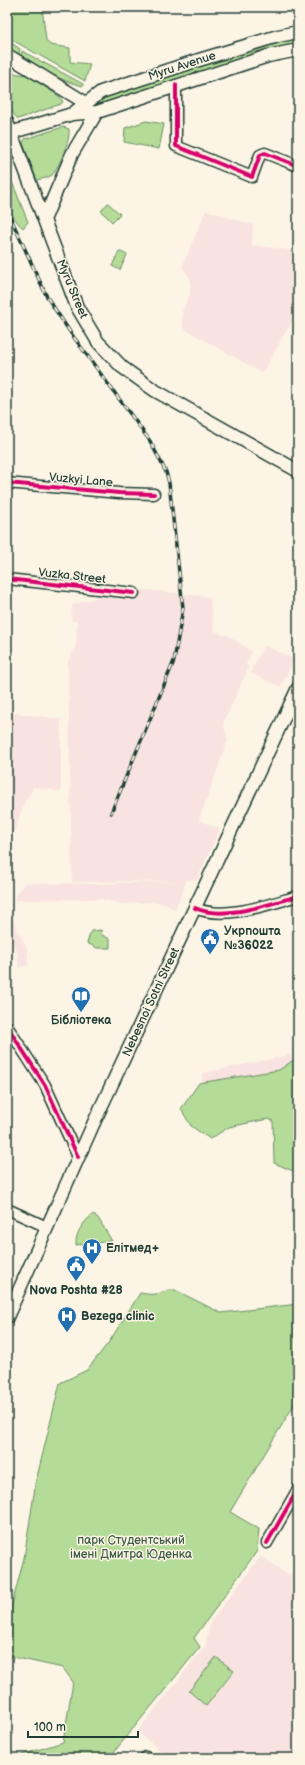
<svg xmlns="http://www.w3.org/2000/svg" width="305" height="1765" font-family="'Balsamiq Sans',sans-serif">
  <rect width="100%" height="100%" fill="#fcf5e5"/>
  <filter id="ink" filterUnits="userSpaceOnUse"><feTurbulence type="fractalNoise" baseFrequency=".025" numOctaves="2"/><feDisplacementMap in="SourceGraphic" scale="8" xChannelSelector="R" yChannelSelector="G"/><feConvolveMatrix kernelMatrix="1 2 1 2 8 2 1 2 1" color-interpolation-filters="sRGB"/></filter>
  <g filter="url(#ink)">
    <path fill="#f8e3e0" d="M206,210L253,225L252,245L298,251V311L262,373L183,328L182,311L190,294V279L182,267Z
      M130,588L210,597L214,630L224,636L226,634L252,652L246,665L249,667L223,723L228,740L199,820L220,829L197,880H187L175,910L165,904L156,902L122,904L100,899L14,900L19,889L25,883L97,884L177,881L72,882L68,662L76,646L77,621H71L72,605Z
      M264,645L294,659L281,687L250,673Z
      M7,712L61,719V792L33,787L30,794L24,803L16,827L11,836V841L7,840Z
      M7,907L28,951V966L18,967V953L7,931Z
      M289,1054L297,1069L196,1096L202,1083V1073L282,1057Z
      M261,1556L288,1575L298,1564V1758H170L137,1732L205,1646L211,1621Z"/>
    <path fill="#b4db97" stroke="#6a8c66" d="M7,7H42L46,40L50,45L70,48V62L90,64L85,81L7,37Z
      M298,37V43L264,51L95,106L92,105L98,99L265,44Z
      M7,40L20,49L19,55L7,48Z
      M22,51L83,84V86C60,81 41,69 21,57Z
      M12,73L27,75L60,97L63,102L61,104L18,119C4,106 7,93 7,75Z
      M146,121L164,124L159,149L124,142L125,128Z
      M63,127L69,129C71,139 59,167 52,175C48,178 42,179 37,180L23,143L25,139Z
      M7,169L28,222L23,228C6,214 7,189 7,169Z
      M108,203L120,214L112,222L101,211Z
      M119,251L127,255L120,270L112,266Z
      M101,930L102,935L110,939V948H97L87,943L91,931Z
      M298,1057V1173L274,1163L273,1121L268,1119L229,1127L210,1139L191,1126L181,1109L199,1083L279,1070Z
      M93,1214L98,1218L112,1241L76,1245C75,1232 84,1222 93,1214Z
      M169,1290H175L221,1313L298,1304V1404L295,1403L230,1512L259,1529L257,1551L194,1638L200,1647L109,1758H12L63,1742L73,1682L63,1668L8,1656L7,1663V1624L24,1558L36,1481L60,1383L87,1370L109,1342L140,1293C151,1295 158,1295 169,1290Z
      M216,1657L234,1671L206,1706L189,1691Z"/>
    <g fill="none" stroke-linecap="round" stroke-linejoin="round">
      <g stroke="#1f3d34" stroke-width="13">
        <path id="minor" d="M176,85V146L252,177L260,155L265,153L298,166
          M7,483L119,493L154,494
          M7,579L134,593
          M195,908C224,921 269,904 298,896
          M7,1026L45,1085L78,1157
          M7,1209L47,1227
          M267,1543L298,1489
          M145,1758L146,1757"/>
      </g>
      <g stroke="#1f3d34" stroke-width="15">
        <path id="major" d="M7,55L86,103
          M72,114L101,92L199,60L278,36L298,32
          M7,122L77,307L98,342L122,367L154,390L298,471
          M7,134L72,114L97,112L268,56L298,50
          M44,220L72,154L97,112
          M7,1317L96,1118L298,688"/>
      </g>
      <use href="#minor" stroke="#fcf5e5" stroke-width="10"/>
      <use href="#major" stroke="#fcf5e5" stroke-width="12"/>
      <g stroke="#1f3d34" stroke-width="3.5">
        <path id="rail" d="M7,210L47,297L70,332L150,441L166,472L169,483L183,608L174,661L111,813"/>
      </g>
      <use href="#rail" stroke="#fcf5e5" stroke-width="2" stroke-dasharray="6" stroke-linecap="butt"/>
      <g stroke="#fcf5e5" stroke-width="6">
        <path id="cycleway" d="M176,85V146L252,177L260,155L265,153L298,166
          M7,483L119,493L154,494
          M7,579L134,593
          M195,908C224,921 269,904 298,896
          M7,1026L45,1085L78,1157
          M267,1543L298,1489"/>
      </g>
      <use href="#cycleway" stroke="#d6006c" stroke-width="4"/>
    </g>
  </g>
  <defs>
    <g id="civic-pin" transform="scale(1)"><path d="M0 17L-7.5 6A9.5 9.5 0 1 1 7.5 6Z" fill="#1f6fb2" stroke="#fcf5e5"/><path d="M-.6-6.5H3V-4.5H.6V-3L4-1V1h2V6H-6V1h2V-1L-.6-3ZM-1.2 2.5V6h2.4V2.5Z" fill="#fff"/></g>
    <g id="library-pin" transform="scale(1)"><path d="M0 17L-7.5 6A9.5 9.5 0 1 1 7.5 6Z" fill="#1f6fb2" stroke="#fcf5e5"/><path d="M-6-4Q-3-5.5-.7-3.5V5Q-3 3-6 4ZM6-4Q3-5.5 .7-3.5V5Q3 3 6 4Z" fill="#fff"/></g>
    <g id="hospital-pin" transform="scale(1)"><path d="M0 17L-7.5 6A9.5 9.5 0 1 1 7.5 6Z" fill="#1f6fb2" stroke="#fcf5e5"/><path d="M-5-5h3v3.5h4V-5h3V5h-3V1.5h-4V5h-3Z" fill="#fff"/></g>
  </defs>
  <g fill-rule="evenodd">
    <use href="#civic-pin" x="210" y="938"/>
    <use href="#library-pin" x="81" y="996"/>
    <use href="#hospital-pin" x="92" y="1248"/>
    <use href="#civic-pin" x="76" y="1265"/>
    <use href="#hospital-pin" x="67" y="1316"/>
  </g>
  <g text-anchor="middle" dominant-baseline="central" stroke-width="3" stroke-linejoin="round" paint-order="stroke">
    <g font-size="12" fill="#1f3d34" stroke="#fcf5e5">
      <text transform="translate(182 66) rotate(-18)">Myru Avenue</text>
      <text transform="translate(72 289) rotate(67)">Myru Street</text>
      <text transform="translate(81 480) rotate(5)">Vuzkyi Lane</text>
      <text transform="translate(72 576) rotate(6)">Vuzka Street</text>
      <text transform="translate(151 1002) rotate(-65)">Nebesnoi Sotni Street</text>
    </g>
    <g font-size="12" font-weight="bold" fill="#1f3d34" stroke="#fcf5e5" text-anchor="start">
      <text x="224" y="931">Укрпошта<tspan x="224" dy="14">№36022</tspan></text>
      <text x="81" y="1020" text-anchor="middle">Бібліотека</text>
      <text x="106" y="1248">Елітмед+</text>
      <text x="76" y="1290" text-anchor="middle">Nova Poshta #28</text>
      <text x="81" y="1316">Bezega clinic</text>
    </g>
    <g font-size="12" fill="#3d5d48" stroke="#fcf5e5">
      <text x="131" y="1540">парк Студентський<tspan x="131" dy="14">імені Дмитра Юденка</tspan></text>
    </g>
  </g>
  <rect width="305" height="1765" fill="none" stroke="#fcf5e5" stroke-width="24"/>
  <rect x="12" y="12" width="281" height="1741" fill="none" stroke="#1f3d34" stroke-width="1.5" filter="url(#ink)"/>
  <path d="M28 1731v6h110v-6" fill="none" stroke="#1f3d34" stroke-width="2"/>
  <text x="34" y="1731" font-size="12" fill="#1f3d34" stroke="#fcf5e5" stroke-width="3" paint-order="stroke">100 m</text>
</svg>
